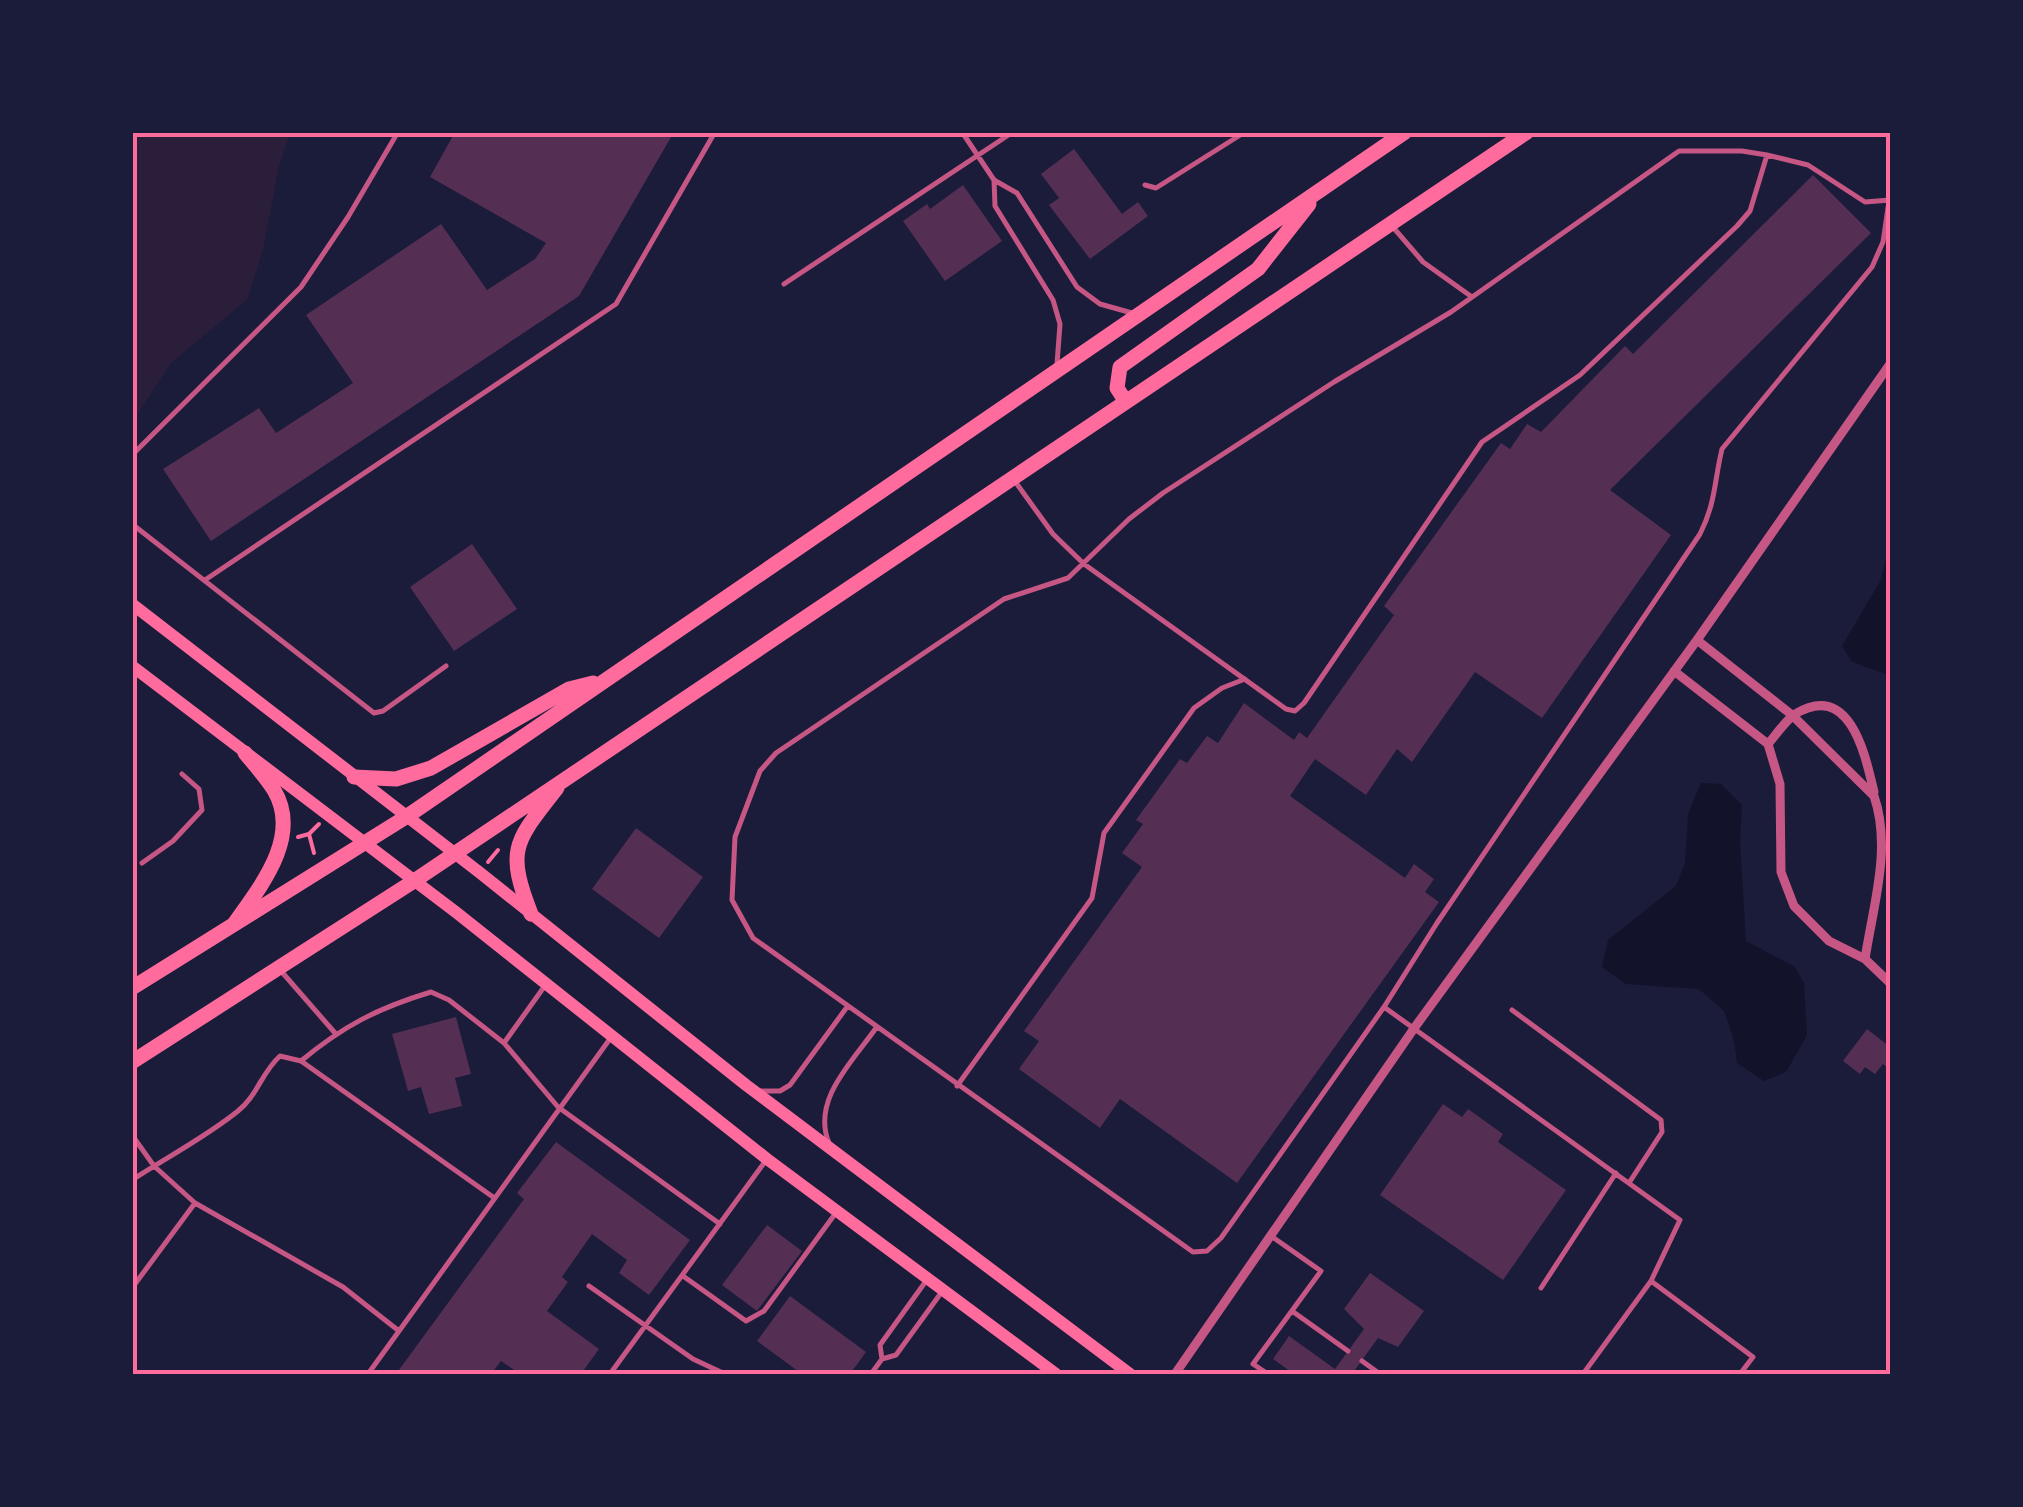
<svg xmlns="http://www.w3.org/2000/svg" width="2023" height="1507" font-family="Ubuntu,sans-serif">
  <rect width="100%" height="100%" fill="#1b1b3a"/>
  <path fill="#2a1e3b" d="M133,132L290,133L279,166L264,246L248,299L171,363L133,421Z"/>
  <path fill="#12122b" d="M1890,541V676L1851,661L1842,646L1881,580Z
    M1701,783L1721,784L1742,805L1740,843L1746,941L1795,967L1804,983L1807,1035L1786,1072L1764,1081L1737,1063L1734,1040L1724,1011L1699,989L1626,984L1602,967L1608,940L1676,886L1685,863L1688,814Z"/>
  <path fill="#542f53" d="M455,132H674L579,296L211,541L163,469L259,408L276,433L353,383L306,315L441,224L487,290L535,259L546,243L430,177Z
    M1074,149L1122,214L1138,202L1148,216L1090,259L1049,205L1059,198L1041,174Z
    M1813,175L1871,233L1610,490L1671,535L1542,718L1475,672L1412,762L1397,749L1366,795L1315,759L1290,796L1405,878L1414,864L1434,879L1425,892L1439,902L1237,1183L1120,1099L1100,1128L1019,1069L1039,1041L1024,1031L1142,867L1122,853L1143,824L1136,820L1180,759L1187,763L1207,736L1218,743L1244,703L1294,740L1299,732L1307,738L1394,615L1384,606L1501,443L1510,449L1527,424L1541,432L1625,346L1633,354Z
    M963,185L1002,241L945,281L903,221L927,204L930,209Z
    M472,544L517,609L454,651L410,587Z
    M636,828L703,877L659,938L592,889Z
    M456,1017L471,1074L455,1078L462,1106L429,1114L421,1087L408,1091L392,1034Z
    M1867,1029L1890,1047V1065L1888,1068L1883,1064L1875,1074L1865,1067L1860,1074L1843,1061Z
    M1443,1104L1462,1117L1468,1109L1503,1134L1498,1142L1566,1190L1503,1280L1380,1195Z
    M556,1142L690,1240L649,1295L619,1273L627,1260L592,1234L562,1277L568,1282L547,1311L599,1349L581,1374H520L501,1361L491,1374H396L524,1199L517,1193Z
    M767,1225L802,1251L757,1311L722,1285Z
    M1370,1273L1424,1311L1398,1347L1378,1338L1352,1374H1294L1273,1359L1289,1336L1335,1369L1364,1329L1344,1309Z
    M790,1296L866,1352L850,1374H802L757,1341Z"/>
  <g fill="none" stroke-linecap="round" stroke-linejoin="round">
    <path stroke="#ff6b9d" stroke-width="4" d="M309,834L314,853
      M298,837L309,834L319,824
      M488,862L498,850"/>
    <path stroke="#c65784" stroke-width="5" d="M962,132L994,180L1017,193L1077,287L1100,304L1132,313
      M994,180L995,206L1053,300L1060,324L1057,364
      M1145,185L1156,188L1245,132
      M1392,226L1423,262L1472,297
      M784,284L1013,132
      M132,455L301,287L348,217L398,132
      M1014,480L1053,534L1084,564L1286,709L1295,711L1304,703L1482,442L1580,375L1737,226L1750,211L1767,155
      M132,524L374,713L383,711L446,666
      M205,580L616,304L715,132
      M132,845V847
      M142,863L173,841L202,810L199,789L182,774
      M281,971L335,1033
      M1384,1007L1437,923L1700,534C1716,502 1714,482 1722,449L1872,267L1883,242L1889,201
      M1512,1010L1661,1120L1662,1132L1629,1183
      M504,1043L558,1107L720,1224
      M301,1061C343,1026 378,1008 431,992L449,1000L504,1043L544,987
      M957,1086L1092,898L1104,833L1194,708L1222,688L1245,679
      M761,1091H780L790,1085L847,1007
      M132,1135L154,1166L195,1203L343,1287L399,1331
      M829,1143C811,1100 853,1061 876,1028
      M132,1180C167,1157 206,1137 238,1111C257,1096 262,1072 280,1056L301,1061L493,1197
      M683,1276L746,1321L764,1311L835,1214
      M926,1281L880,1345L882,1359L896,1355L941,1293
      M589,1286L693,1359L725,1374
      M132,1288L195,1203
      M1541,1288L1616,1173
      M1292,1311L1348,1351
      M1362,1361L1380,1374
      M368,1374L612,1036
      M610,1374L767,1159
      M871,1374L882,1359
      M1268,1374L1253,1364L1321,1271L1271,1236
      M1583,1374L1651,1281
      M1740,1374L1753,1357L1651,1281L1680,1220L1384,1007L1221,1238L1207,1251L1193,1252L753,938L732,900L735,837L760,771L776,753L1004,599L1068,578L1129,519L1163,493L1334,382L1451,312L1679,151H1742L1767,155L1808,165L1865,202L1890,200"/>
    <path stroke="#c65784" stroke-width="9" d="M1697,640L1792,715L1874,796C1892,848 1873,906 1865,959
      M1674,671L1768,744L1780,784L1781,872L1794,906L1829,941L1865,959L1890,983
      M1768,744C1776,735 1785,721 1795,714C1850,681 1865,754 1874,792
      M1175,1374L1415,1027L1697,640L1890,364"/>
    <path stroke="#ff6b9d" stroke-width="12" d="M132,604L479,872L746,1085L1130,1374
      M132,666L457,913L767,1159L1056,1374"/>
    <path stroke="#ff6b9d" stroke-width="15" d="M1126,402L1117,388L1120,367L1258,269L1309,204
      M354,777L396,779L431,768L569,689L593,683
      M531,914C505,848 516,841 557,788
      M234,924C260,887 302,837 274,790C266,777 255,765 245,753
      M132,988L406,817L1405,132
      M132,1062L414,881L1527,132"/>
  </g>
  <rect width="2023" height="1507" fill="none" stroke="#1b1b3a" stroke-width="270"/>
  <rect x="135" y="135" width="1753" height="1237" fill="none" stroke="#ff6b9d" stroke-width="4"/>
</svg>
